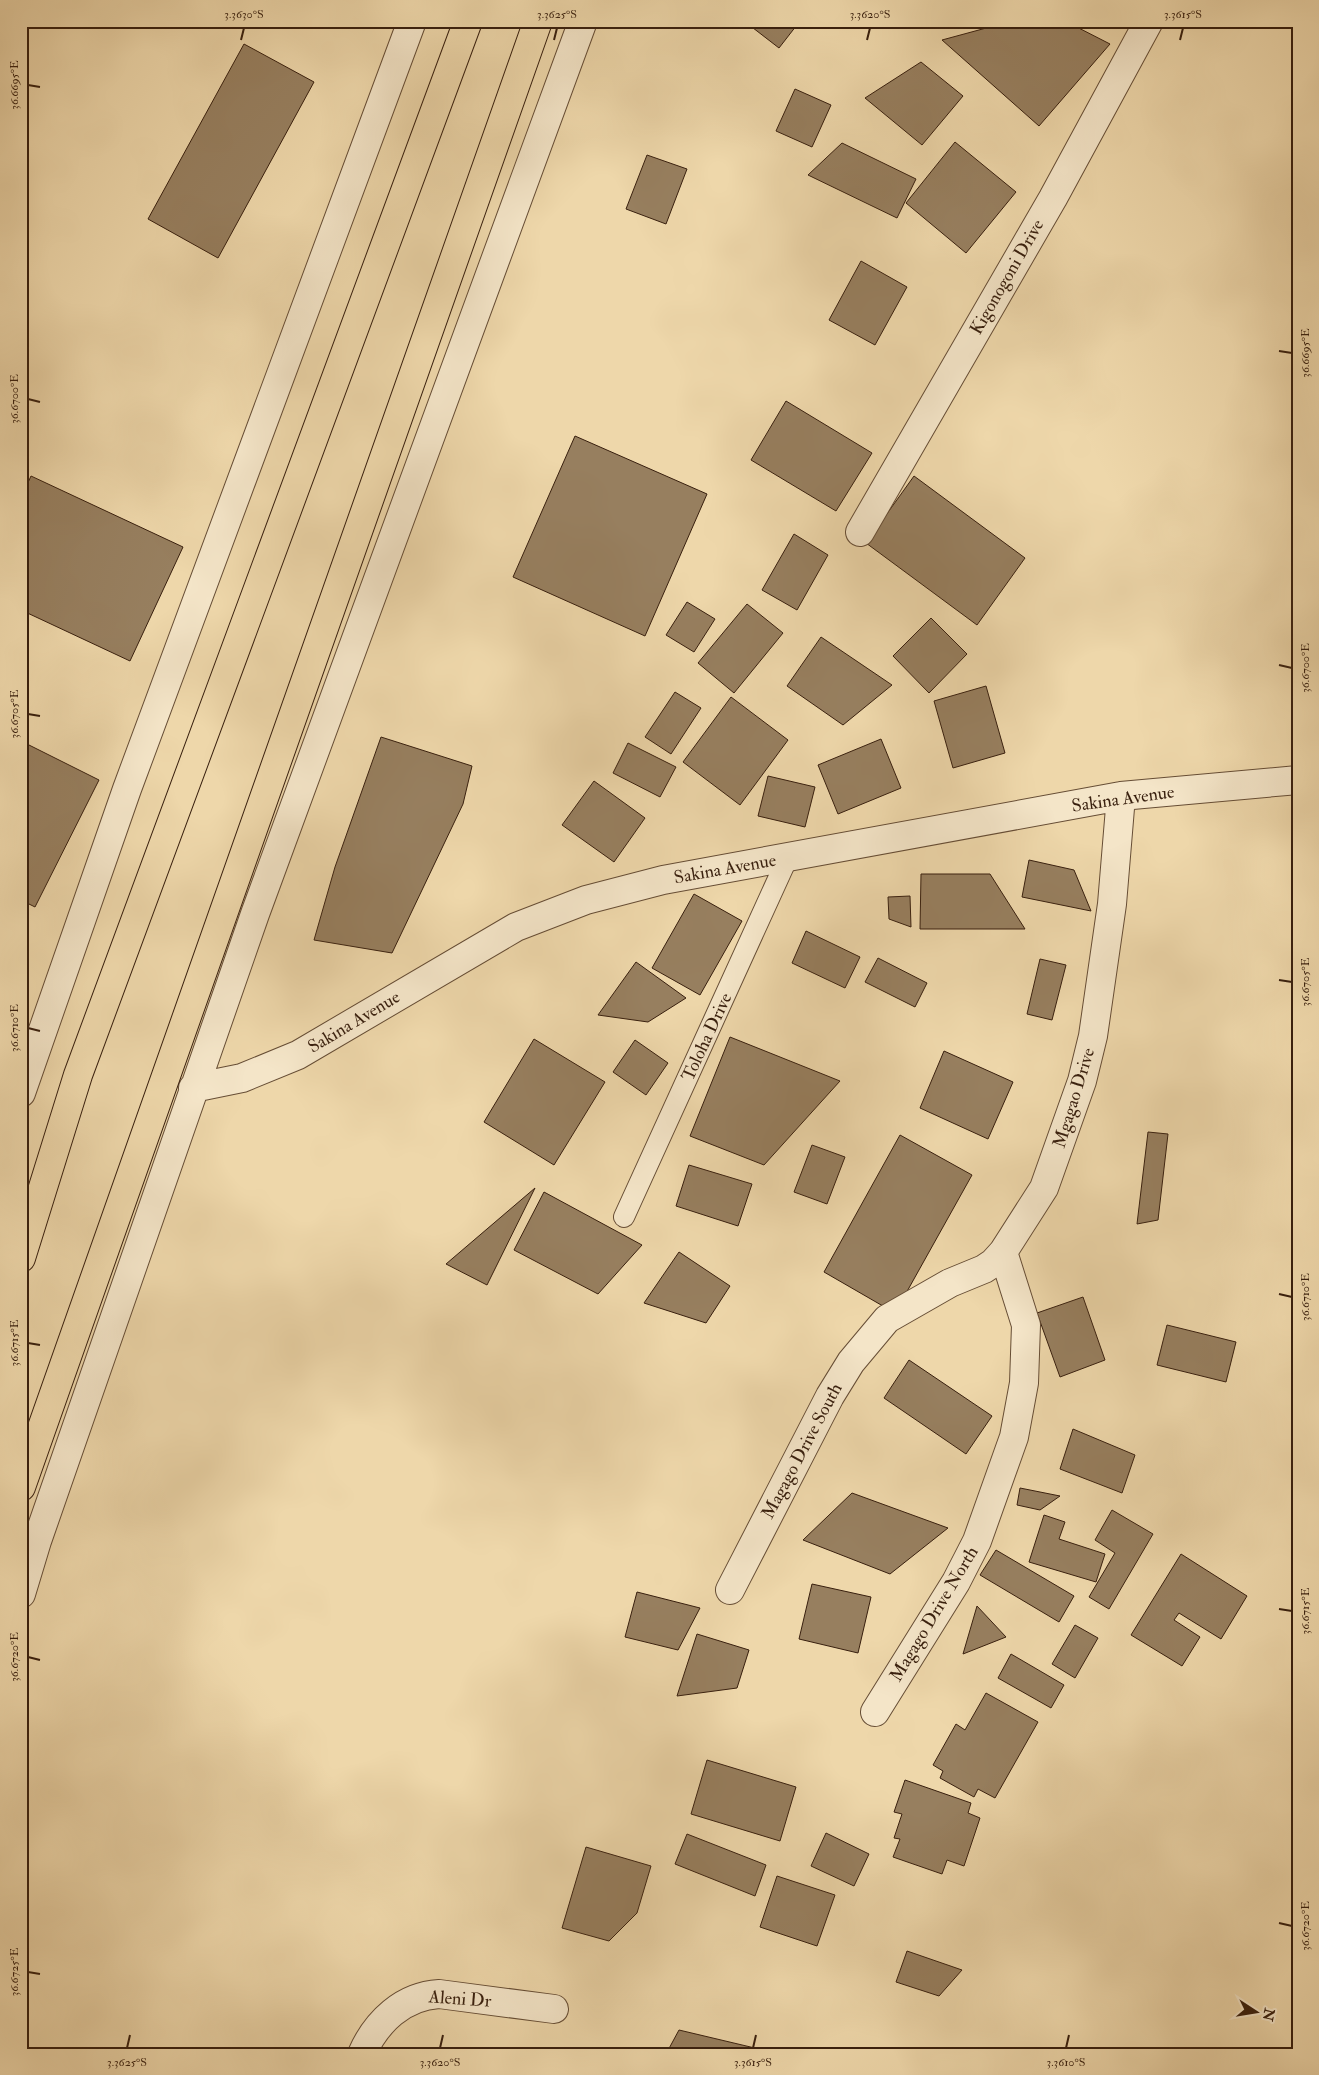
<svg xmlns="http://www.w3.org/2000/svg" width="1319" height="2075" font-family="'IM FELL Double Pica',serif">
  <rect width="100%" height="100%" fill="#eed7aa"/>
  <filter id="stains"><feTurbulence type="fractalNoise" baseFrequency=".004" numOctaves="4"/><feColorMatrix values="0 0 0 0 .2 0 0 0 0 .09 0 0 0 0 .02 0 0 0 .5 -.17"/></filter>
  <radialGradient id="worn" r=".72"><stop offset=".6" stop-color="#630" stop-opacity="0"/><stop offset="1" stop-color="#630" stop-opacity=".3"/></radialGradient>
  <path fill="#977f5f" stroke="#381f0e" d="M744,21H800L779,48Z
    M1012,21H1065L1110,44L1039,126L942,40Z
    M244,44L314,82L218,258L148,219Z
    M921,62L963,96L922,145L865,98Z
    M795,89L831,105L812,147L776,131Z
    M955,142L1016,192L966,253L906,203Z
    M842,143L916,179L897,218L808,175Z
    M647,155L687,169L666,224L626,209Z
    M861,261L907,287L875,345L829,320Z
    M786,401L872,453L836,511L751,460Z
    M575,436L707,494L645,636L513,577Z
    M31,476L183,547L130,661L21,610V498Z
    M914,476L1025,558L977,625L866,543Z
    M794,534L828,555L797,610L762,590Z
    M687,602L715,619L694,652L666,635Z
    M747,604L783,633L734,693L698,663Z
    M931,618L967,654L929,693L893,656Z
    M821,637L892,685L843,725L787,686Z
    M986,686L1005,753L953,768L934,701Z
    M675,692L701,708L671,754L645,737Z
    M731,697L788,740L740,805L683,762Z
    M381,737L472,766L463,804L392,953L314,940L335,867Z
    M881,739L901,788L838,814L818,765Z
    M21,741L99,780L35,907L21,900Z
    M628,743L676,767L660,797L613,773Z
    M768,776L815,787L805,827L758,816Z
    M594,781L645,818L614,862L562,825Z
    M1029,860L1074,870L1091,911L1022,897Z
    M921,874H990L1025,929H920Z
    M694,894L742,921L700,995L652,968Z
    M910,896L911,927L889,919L888,897Z
    M806,931L860,957L845,988L792,963Z
    M878,958L927,983L915,1007L865,982Z
    M1040,959L1066,965L1052,1020L1027,1014Z
    M636,962L686,998L648,1022L598,1015Z
    M730,1037L840,1081L764,1165L690,1136Z
    M534,1039L605,1082L554,1165L484,1122Z
    M635,1040L668,1063L646,1095L613,1072Z
    M944,1051L1013,1082L988,1139L920,1108Z
    M1148,1132L1168,1134L1158,1220L1137,1224Z
    M900,1135L972,1175L895,1313L824,1272Z
    M812,1145L845,1157L827,1204L794,1192Z
    M689,1165L752,1184L738,1226L676,1206Z
    M535,1188L487,1285L446,1264Z
    M544,1192L642,1245L598,1294L514,1250Z
    M679,1252L730,1286L706,1323L644,1303Z
    M1083,1297L1105,1360L1060,1377L1037,1313Z
    M1167,1325L1236,1342L1226,1382L1157,1365Z
    M909,1360L992,1416L966,1454L884,1398Z
    M1073,1429L1135,1455L1122,1493L1060,1469Z
    M1020,1488L1060,1496L1040,1510L1017,1505Z
    M852,1493L948,1528L890,1574L803,1540Z
    M1112,1510L1153,1534L1109,1609L1089,1597L1115,1553L1095,1540Z
    M1044,1515L1065,1522L1059,1539L1105,1554L1096,1582L1029,1562Z
    M996,1550L1074,1596L1059,1622L980,1575Z
    M1181,1554L1247,1596L1221,1639L1179,1613L1174,1620L1200,1637L1182,1666L1131,1635Z
    M812,1584L871,1597L858,1653L799,1639Z
    M637,1592L700,1608L678,1650L625,1637Z
    M977,1606L1006,1637L963,1654Z
    M1075,1625L1098,1638L1075,1678L1052,1664Z
    M697,1634L749,1650L737,1688L677,1696Z
    M1011,1654L1064,1685L1051,1708L998,1678Z
    M986,1693L1038,1722L995,1798L978,1789L974,1797L940,1778L943,1771L933,1765L956,1724L965,1730Z
    M707,1760L796,1787L780,1841L691,1814Z
    M905,1780L971,1803L968,1813L980,1818L964,1866L947,1860L942,1874L893,1857L900,1839L894,1838L902,1814L894,1812Z
    M826,1833L869,1854L854,1886L811,1866Z
    M687,1834L766,1865L755,1896L675,1864Z
    M586,1847L651,1866L637,1913L609,1941L562,1928Z
    M777,1876L835,1895L817,1946L760,1927Z
    M907,1951L962,1970L939,1996L896,1982Z
    M679,2030L780,2054H666Z"/>
  <g fill="none" stroke-linecap="round" stroke-linejoin="round">
    <g stroke="#664d35" stroke-width="22">
      <path id="lane" d="M624,1217L788,857"/>
    </g>
    <g stroke="#664d35" stroke-width="30">
      <path id="street" d="M860,532L1053,198L1149,21
        M193,1088L242,1078L298,1055L516,927L586,900L663,880L1121,796L1298,780
        M21,1093L127,789L412,21
        M730,1590L830,1396L851,1362L887,1319L950,1283L984,1269L993,1263L1003,1252L1044,1188L1082,1081L1093,1036L1112,904L1121,796
        M21,1594L37,1541L255,914L583,21
        M875,1712L956,1582L977,1541L1014,1437L1024,1383L1026,1325L1003,1252
        M362,2054C376,2022 403,1996 439,1994L554,2009"/>
    </g>
    <g stroke="#381f0e" stroke-width="30">
      <path id="highway" d="M21,1258L78,1075L468,21
        M21,1487L538,21"/>
    </g>
    <use href="#lane" stroke="#f4e5c8" stroke-width="20"/>
    <use href="#street" stroke="#f4e5c8" stroke-width="28"/>
    <use href="#highway" stroke="#eed7aa" stroke-width="28"/>
  </g>
  <path fill="none" stroke="#381f0e" stroke-width="2" d="M241,40L244,28M554,40L557,28M867,40L870,28M1180,40L1183,28M28,85L40,87M1279,351L1292,353M28,399L40,402M1279,665L1292,668M28,714L40,716M1279,980L1292,982M28,1028L40,1031M1279,1294L1292,1297M28,1343L40,1345M1279,1609L1292,1611M28,1657L40,1660M1279,1923L1292,1926M28,1972L40,1974M127,2048L130,2035M440,2048L443,2035M753,2048L756,2035M1066,2048L1069,2035"/>
  <g text-anchor="middle" dominant-baseline="central" stroke-width="4.5" stroke-linejoin="round" paint-order="stroke">
    <g font-size="18" fill="#381f0e" stroke="#f4e5c8">
      <text transform="translate(1007 277) rotate(-60)">Kigonogoni Drive</text>
      <text transform="translate(1123 799) rotate(-8)">Sakina Avenue</text>
      <text transform="translate(725 869) rotate(-10)">Sakina Avenue</text>
      <text transform="translate(354 1022) rotate(-31)">Sakina Avenue</text>
      <text transform="translate(707 1037) rotate(-65)">Toloha Drive</text>
      <text transform="translate(1074 1098) rotate(-73)">Mgagao Drive</text>
      <text transform="translate(802 1451) rotate(-62)">Magago Drive South</text>
      <text transform="translate(934 1614) rotate(-59)">Magago Drive North</text>
      <text transform="translate(460 1999) rotate(4)">Aleni Dr</text>
    </g>
  </g>
  <rect width="1319" height="2075" fill="none" stroke="#eed7aa" stroke-width="55"/>
  <g transform="translate(1256 2012) rotate(102)" stroke="#f4e5c8" stroke-width="4" paint-order="stroke">
  <path d="M0-4L9 19L0 12L-9 19Z" fill="#381f0e"/>
  <text y="-8" font-size="14" font-weight="bold" text-anchor="middle" fill="#381f0e">N</text>
  </g>
  <rect x="28" y="28" width="1264" height="2020" fill="none" stroke="#381f0e" stroke-width="2"/>
  <g font-size="12" text-anchor="middle" fill="#381f0e">
    <text x="244" y="18">3.3630°S</text>
    <text x="557" y="18">3.3625°S</text>
    <text x="870" y="18">3.3620°S</text>
    <text x="1183" y="18">3.3615°S</text>
    <text transform="translate(14 85) rotate(-90)" y="4">36.6695°E</text>
    <text transform="translate(1305 353) rotate(-90)" y="4">36.6695°E</text>
    <text transform="translate(14 399) rotate(-90)" y="4">36.6700°E</text>
    <text transform="translate(1305 668) rotate(-90)" y="4">36.6700°E</text>
    <text transform="translate(14 714) rotate(-90)" y="4">36.6705°E</text>
    <text transform="translate(1305 982) rotate(-90)" y="4">36.6705°E</text>
    <text transform="translate(14 1028) rotate(-90)" y="4">36.6710°E</text>
    <text transform="translate(1305 1297) rotate(-90)" y="4">36.6710°E</text>
    <text transform="translate(14 1343) rotate(-90)" y="4">36.6715°E</text>
    <text transform="translate(1305 1611) rotate(-90)" y="4">36.6715°E</text>
    <text transform="translate(14 1657) rotate(-90)" y="4">36.6720°E</text>
    <text transform="translate(1305 1926) rotate(-90)" y="4">36.6720°E</text>
    <text transform="translate(14 1972) rotate(-90)" y="4">36.6725°E</text>
    <text x="127" y="2066">3.3625°S</text>
    <text x="440" y="2066">3.3620°S</text>
    <text x="753" y="2066">3.3615°S</text>
    <text x="1066" y="2066">3.3610°S</text>
  </g>
  <rect width="100%" height="100%" filter="url(#stains)"/>
  <rect width="100%" height="100%" fill="url(#worn)"/>
</svg>
